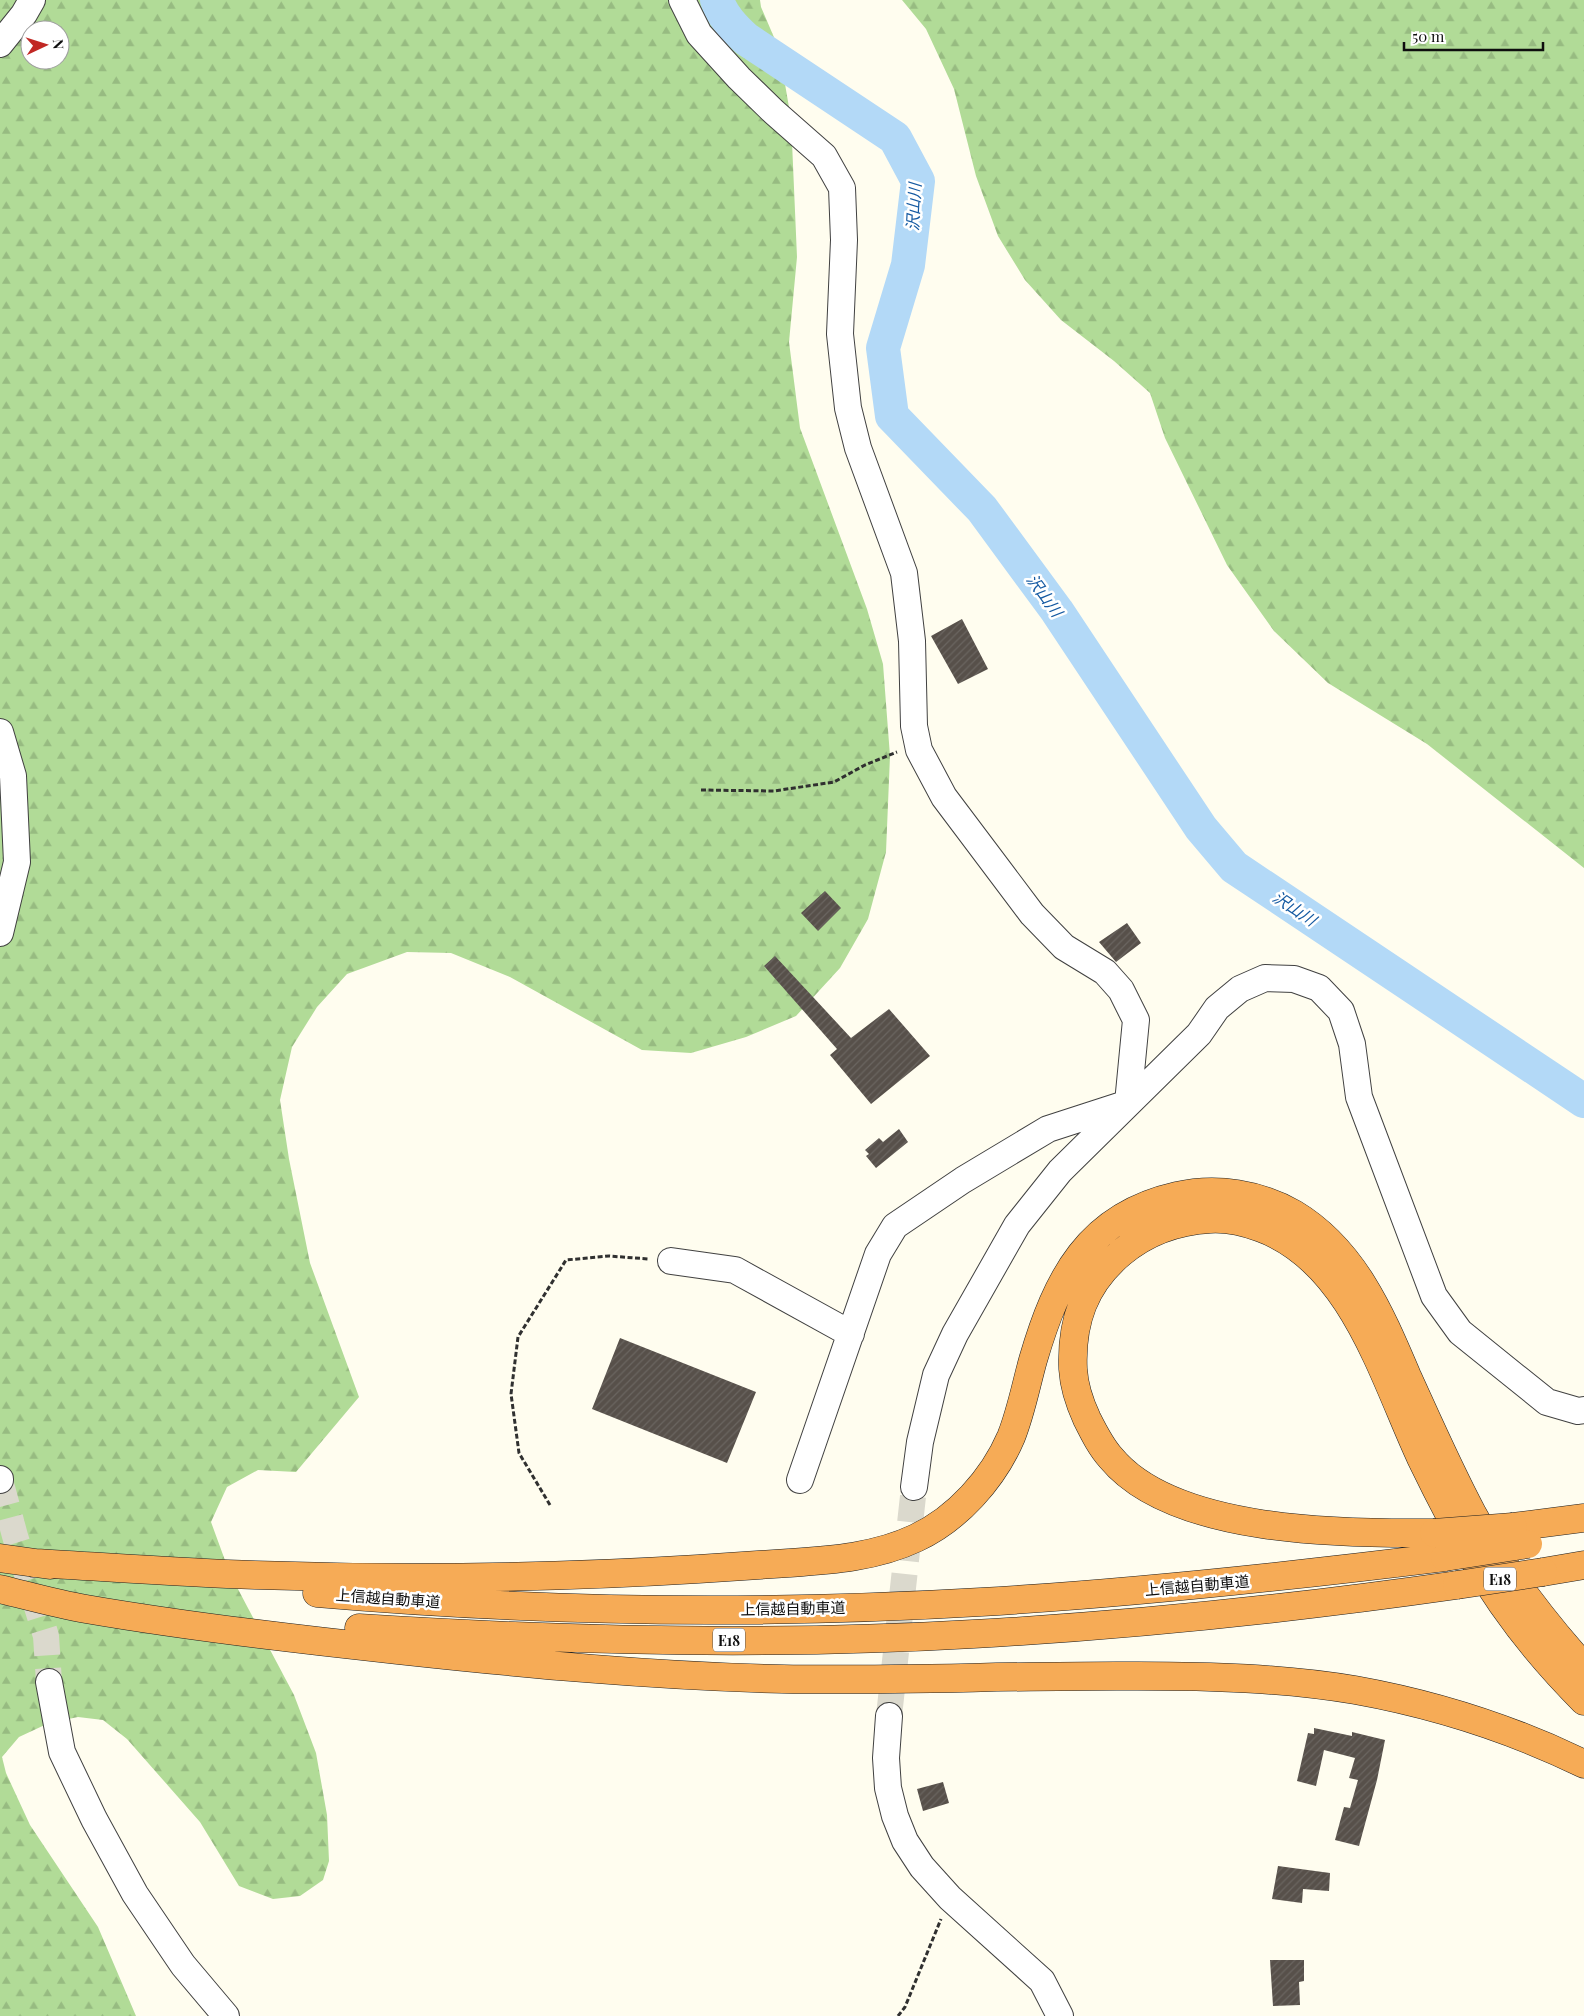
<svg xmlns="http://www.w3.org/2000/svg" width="1584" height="2016" font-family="'Playfair Display','Noto Sans JP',serif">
  <defs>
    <pattern id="forest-firs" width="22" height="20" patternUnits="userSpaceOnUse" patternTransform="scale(1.25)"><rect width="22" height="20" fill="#b1db97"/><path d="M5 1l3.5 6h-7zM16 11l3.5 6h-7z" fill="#97bb81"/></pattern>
    <pattern id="building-hatch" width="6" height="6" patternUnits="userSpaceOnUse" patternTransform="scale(1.25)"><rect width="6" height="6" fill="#57504a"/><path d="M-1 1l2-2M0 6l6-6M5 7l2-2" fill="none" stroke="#6a6560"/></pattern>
  </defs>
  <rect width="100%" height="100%" fill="#fffdef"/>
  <path fill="url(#forest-firs)" fill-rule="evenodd" d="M0,0H760L761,7L779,49L791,119L797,257L789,342L800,428L867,609L883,664L890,756L886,852L868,919L840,968L796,1016L746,1037L691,1053L642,1050L510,977L451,953L407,952L347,974L317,1007L292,1047L280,1100L289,1159L310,1263L359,1397L296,1472L258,1470L227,1487L211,1522L230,1574L294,1695L316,1753L327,1815L329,1861L323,1880L300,1896L273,1899L239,1886L200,1822L127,1739L103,1720L78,1717L49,1723L19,1737L2,1757L6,1773L30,1825L98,1927L136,2016H0ZM30,30H60V60H30Z
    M902,0H1584V868L1427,744L1328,683L1274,631L1227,565L1165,438L1150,393L1114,361L1061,320L1025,280L998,236L976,176L954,89L926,29Z"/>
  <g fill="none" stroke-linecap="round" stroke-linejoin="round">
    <path stroke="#b3d9f7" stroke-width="34" d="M717,0C722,16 734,28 746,39L895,138L918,181L908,265L883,348L892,416L982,509L1057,611L1201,828L1234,867L1584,1101"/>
  </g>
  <path fill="url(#building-hatch)" d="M962,619L988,669L958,684L931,636Z
    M825,891L841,908L818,931L801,913Z
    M1127,923L1141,943L1116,962L1099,942Z
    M775,956L851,1038L889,1009L930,1056L871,1104L830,1055L837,1049L764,966Z
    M899,1129L908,1142L876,1168L866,1156L869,1154L865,1150L879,1138L883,1142Z
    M620,1338L756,1392L727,1463L592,1409Z
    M1314,1728L1352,1736V1732L1385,1740L1377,1780L1359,1846L1335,1840L1344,1807L1350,1808L1358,1780L1349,1778L1355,1758L1324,1750L1316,1786L1297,1781L1308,1733L1314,1734Z
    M943,1782L949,1803L923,1811L917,1789Z
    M1278,1866L1330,1873L1329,1891L1303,1889L1302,1903L1272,1899Z
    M1270,1960H1304V1981L1299,1982L1300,2005L1273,2006Z"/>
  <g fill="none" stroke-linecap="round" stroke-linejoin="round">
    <path stroke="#dbd9cd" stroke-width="26" stroke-dasharray="26 13" stroke-linecap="butt" d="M0,1480L15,1536L46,1636L49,1682
      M889,1716L914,1487"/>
    <g stroke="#414141" stroke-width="28">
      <path id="minor" d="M682,0L699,34L739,78L774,112L824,156L842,188L844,240L840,334L848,408L858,448L904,573L912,641L914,726L919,750L944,797L1032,914L1064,947L1105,972L1121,990L1136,1020L1128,1103
        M0,44L24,14L32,0
        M0,732L13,776L17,862L0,933
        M671,1261L735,1270L851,1334
        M0,1479V1480
        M800,1480L878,1254L895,1226L963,1180L1048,1129L1122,1105
        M914,1487L920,1442L936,1375L955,1334L1017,1225L1060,1171L1199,1034L1217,1008L1240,989L1265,978L1294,979L1319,988L1341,1011L1352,1044L1359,1097L1434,1296L1460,1332L1547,1402L1578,1411L1584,1410
        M49,1682L62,1752L94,1819L135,1894L183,1965L226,2016
        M889,1716L886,1758L888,1788L895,1816L905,1841L922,1867L950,1898L1042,1981L1060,2016"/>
    </g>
    <g stroke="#1f1f1f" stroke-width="29">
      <path id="highway" d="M1513,1527L1584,1518
        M1434,1533C1343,1534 1173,1533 1111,1458C1101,1447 1094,1433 1087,1419C1080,1404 1074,1386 1073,1369C1071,1322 1084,1284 1121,1253C1147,1231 1176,1221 1210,1219C1227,1218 1245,1222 1261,1228C1352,1261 1384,1379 1421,1458C1437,1491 1454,1524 1472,1556C1502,1609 1541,1658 1584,1701
        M0,1558L50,1565
        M34,1563C107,1567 181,1573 255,1575C402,1580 551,1578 698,1569C728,1567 758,1565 789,1563C832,1560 876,1557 916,1538C957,1519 993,1479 1011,1437C1021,1412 1026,1385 1033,1360C1057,1278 1088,1216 1177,1196C1217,1187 1259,1194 1294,1214C1354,1250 1381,1315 1407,1376C1428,1422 1448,1468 1472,1513C1503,1569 1542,1620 1584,1667
        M1543,1572L1584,1565
        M0,1589C29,1596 57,1604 86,1609C190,1627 294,1639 398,1650C526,1664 654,1676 783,1679C902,1681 1020,1675 1138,1676C1210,1676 1283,1678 1355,1690C1433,1704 1512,1729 1584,1764
        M317,1593C537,1612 760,1615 981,1602C1137,1593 1291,1576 1445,1557
        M359,1628C563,1641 769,1646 973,1634C1135,1625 1296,1608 1457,1585"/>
    </g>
    <path stroke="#303030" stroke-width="3" stroke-dasharray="5 2.5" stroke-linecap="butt" d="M701,790L774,791L834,782L865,765L897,752
      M550,1505L519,1453L511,1394L518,1337L566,1260L609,1256L649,1259
      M898,2016L905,2007L941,1919"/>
    <use href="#minor" stroke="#fff" stroke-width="26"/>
    <use href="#highway" stroke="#f6ab56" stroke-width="28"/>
    <g stroke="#1f1f1f" stroke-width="29" stroke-linecap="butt">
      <path id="highway-bridge" d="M1434,1533L1513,1527
        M1445,1557L1528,1544
        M1457,1585L1543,1572"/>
    </g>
    <use href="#highway-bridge" stroke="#f6ab56" stroke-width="28"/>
  </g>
  <g text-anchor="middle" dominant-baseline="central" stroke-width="5" stroke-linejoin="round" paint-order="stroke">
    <g fill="#fff" stroke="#565656" stroke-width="1">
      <rect x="1484" y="1567.5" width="32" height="23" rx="4"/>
      <rect x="713" y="1628.5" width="32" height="23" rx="4"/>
    </g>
    <g font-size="14" font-weight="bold" fill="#0e0e0e">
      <text x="1500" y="1579">E18</text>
      <text x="729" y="1640">E18</text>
    </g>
    <g font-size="15" fill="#0e0e0e" stroke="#fff">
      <text transform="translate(1197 1585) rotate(-5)">上信越自動車道</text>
      <text transform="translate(388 1598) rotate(4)">上信越自動車道</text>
      <text transform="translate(793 1608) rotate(-1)">上信越自動車道</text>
    </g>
    <g font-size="16" font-style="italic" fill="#155aa2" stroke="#fff">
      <text transform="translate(913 207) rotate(-87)">沢山川</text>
      <text transform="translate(1045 595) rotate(54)">沢山川</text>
      <text transform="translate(1295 908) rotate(34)">沢山川</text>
    </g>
  </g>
  <g transform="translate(45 45) rotate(86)"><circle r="24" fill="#ffffff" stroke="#9f9f9f"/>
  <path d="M0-4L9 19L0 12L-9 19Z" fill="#c12824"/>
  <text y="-8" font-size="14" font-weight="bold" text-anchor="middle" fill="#0e0e0e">N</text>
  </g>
  <path d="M1404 42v8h139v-8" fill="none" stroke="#0e0e0e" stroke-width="2.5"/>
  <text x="1412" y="42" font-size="15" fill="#0e0e0e" stroke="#ffffff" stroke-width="4" paint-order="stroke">50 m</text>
</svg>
